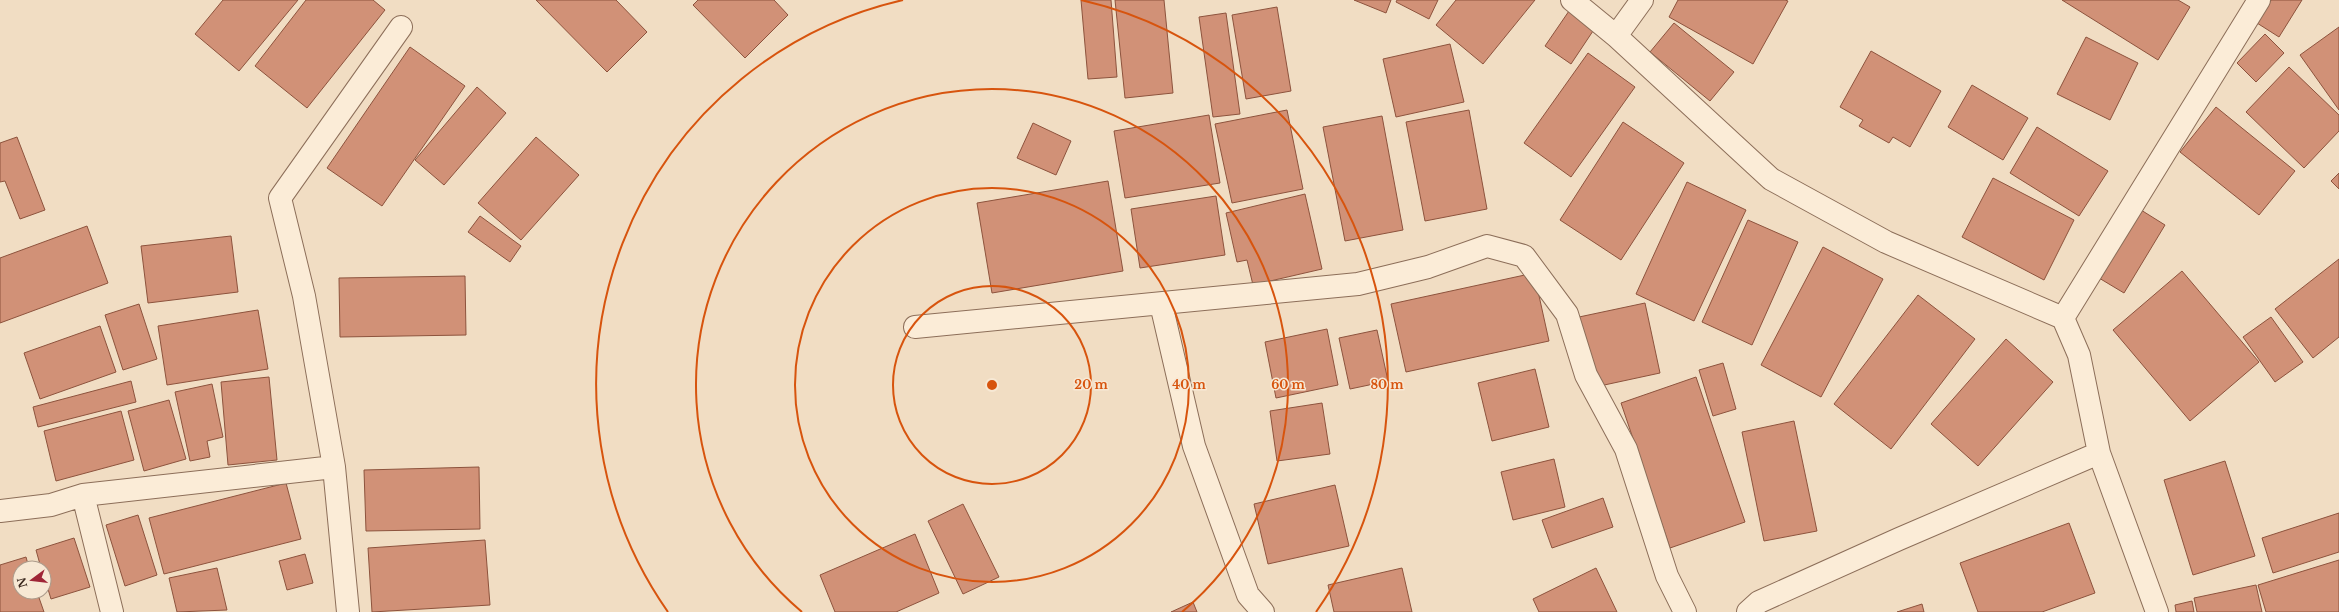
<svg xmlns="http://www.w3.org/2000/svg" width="2339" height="612" font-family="'Libre Baskerville',serif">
  <rect width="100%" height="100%" fill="#f1ddc3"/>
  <path fill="#d19177" stroke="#8d533d" d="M223,0H298L239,71L195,34Z
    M306,0H373L385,10L307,108L255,66Z
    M536,0H616L647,32L607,72Z
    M698,0H774L788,15L745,58L693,5Z
    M1081,0H1111L1117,77L1088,79Z
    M1115,0H1164L1173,93L1125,98Z
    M1354,0H1391L1386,13Z
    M1397,0H1438L1429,19L1396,2Z
    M1456,0H1535L1483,64L1436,25Z
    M1678,0H1785L1788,1L1753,64L1669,17Z
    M2062,0H2178L2190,7L2158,60Z
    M2271,0H2302L2279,37L2257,23Z
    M1277,7L1291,91L1246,99L1232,15Z
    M1569,11L1595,28L1571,64L1545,46Z
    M1226,13L1240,114L1213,117L1199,17Z
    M1674,23L1734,72L1710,101L1650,52Z
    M2339,27V110L2300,55Z
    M2265,34L2284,53L2256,82L2237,63Z
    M2086,37L2138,63L2110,120L2057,94Z
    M1450,44L1464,102L1396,117L1383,59Z
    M410,47L465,86L382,206L327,168Z
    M1871,51L1941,91L1910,147L1893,137L1889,143L1859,126L1863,120L1840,107Z
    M1588,53L1635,87L1571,177L1524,143Z
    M2289,67L2339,115V131L2304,168L2246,112Z
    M1972,85L2028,118L2003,160L1948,127Z
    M477,87L506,113L444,185L415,160Z
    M2216,107L2295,171L2259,215L2180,152Z
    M1287,110L1303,189L1232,203L1215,124Z
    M1469,110L1487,209L1425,221L1406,122Z
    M1209,115L1220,183L1125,198L1114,131Z
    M1382,116L1403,230L1345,241L1323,127Z
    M1623,122L1684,163L1621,260L1560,220Z
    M1033,123L1071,141L1056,175L1017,158Z
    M2037,127L2108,171L2079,216L2010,173Z
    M17,137L45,210L20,219L5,181L0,182V143Z
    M536,137L579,175L521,240L478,203Z
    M2339,173V189L2331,181Z
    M1993,178L2074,220L2044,280L1962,237Z
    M1108,181L1123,271L992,293L977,203Z
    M1687,182L1746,210L1694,321L1636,294Z
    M1305,194L1322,269L1253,285L1247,260L1237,262L1226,213Z
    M1216,196L1225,255L1140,268L1131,209Z
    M2141,210L2165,225L2124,293L2099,278Z
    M480,216L521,246L510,262L468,232Z
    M1748,220L1798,242L1752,345L1702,322Z
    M87,226L108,283L0,323V258Z
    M231,236L238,292L148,303L141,246Z
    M1823,247L1883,279L1821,397L1761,365Z
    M2339,259V337L2313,358L2275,309Z
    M2182,271L2259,362L2190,421L2113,330Z
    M1534,273L1549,341L1406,372L1391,304Z
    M465,276L466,335L340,337L339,278Z
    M1918,295L1975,339L1891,449L1834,404Z
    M1645,303L1660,373L1595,387L1579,317Z
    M139,304L157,359L123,370L105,315Z
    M258,310L268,369L167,385L158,326Z
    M2271,317L2303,362L2275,382L2243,337Z
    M100,326L116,372L40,399L24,353Z
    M1327,329L1338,385L1276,398L1265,342Z
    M1377,330L1388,381L1350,389L1339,338Z
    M2006,339L2053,382L1978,466L1931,424Z
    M1723,363L1736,409L1713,416L1699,370Z
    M1535,369L1549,427L1492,441L1478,383Z
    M269,377L277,460L228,465L221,382Z
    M1696,377L1745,522L1670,548L1621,403Z
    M131,381L136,402L38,427L33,407Z
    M212,384L223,437L207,441L210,457L190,461L175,392Z
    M169,400L186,459L144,471L128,411Z
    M1322,403L1330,454L1277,461L1270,411Z
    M121,411L134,460L56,481L44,431Z
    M1794,421L1817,531L1764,541L1742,432Z
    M1554,459L1565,507L1513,520L1501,472Z
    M2225,461L2255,556L2193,575L2164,480Z
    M479,467L480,529L366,531L364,470Z
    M286,483L301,539L164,574L149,518Z
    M1335,485L1349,546L1268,564L1254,504Z
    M1603,498L1613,527L1552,548L1542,520Z
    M963,504L999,577L963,594L928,521Z
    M2339,513V552L2273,573L2262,538Z
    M138,515L157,575L125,586L106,525Z
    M2069,523L2095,593L2042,612H1978L1960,563Z
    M915,534L939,593L896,612H835L820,575Z
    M74,538L90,587L51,599L44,576V568H41L36,550Z
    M485,540L490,605L372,612L368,548Z
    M305,554L313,583L287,590L279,561Z
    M26,557L29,568H20V592H37L44,612H0V565Z
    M2339,560V612H2266L2258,585Z
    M217,568L227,610L177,612L169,578Z
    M1402,568L1412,612H1334L1328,585Z
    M1596,568L1617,612H1539L1533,599Z
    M2256,585L2262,612H2197L2194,598Z
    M2192,601L2194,612H2176L2175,605Z
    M1193,602L1197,612H1171Z
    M1922,604L1924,612H1897Z"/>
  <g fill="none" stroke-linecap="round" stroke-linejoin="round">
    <g stroke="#8c6e59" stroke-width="24">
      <path id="minor" d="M1572,0L1616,36L1771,179L1886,242L2063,318L2079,355L2099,453L2157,612
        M1616,36L1642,0
        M1161,304L1194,446L1248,595L1263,612
        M2063,318L2259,0
        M915,327L1358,284L1428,267L1487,246L1524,256L1567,314L1586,375L1626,449L1667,576L1685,612
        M83,495L112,612
        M0,511L51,505L83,495L334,467
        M348,612L334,467L304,296L280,198L401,27
        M1748,612L1759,602L1899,539L2099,453"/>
    </g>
    <use href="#minor" stroke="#fbecd7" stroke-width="22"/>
  </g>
  <g fill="none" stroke="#d7540e" stroke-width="2">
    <circle cx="992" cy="385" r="99"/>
    <circle cx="992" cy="385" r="197"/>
    <path d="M802 612A296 296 0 1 1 1182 612"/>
    <path d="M668 612A395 395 0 0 1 903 0M1081 0A395 395 0 0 1 1316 612"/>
  </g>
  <circle cx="992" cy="385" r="6" fill="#d7540e" stroke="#f7e8d4" stroke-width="2"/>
  <g font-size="12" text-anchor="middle" font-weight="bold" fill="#d7540e" stroke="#f7e8d4" stroke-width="3" stroke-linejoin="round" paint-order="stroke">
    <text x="1091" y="389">20 m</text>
    <text x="1189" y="389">40 m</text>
    <text x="1288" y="389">60 m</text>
    <text x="1387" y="389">80 m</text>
  </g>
  <g transform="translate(32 580) rotate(255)"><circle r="19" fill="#f7e8d4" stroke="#ac9b8b"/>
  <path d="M0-3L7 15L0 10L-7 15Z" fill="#9f2536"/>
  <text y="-6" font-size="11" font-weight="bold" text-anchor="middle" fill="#3b281e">N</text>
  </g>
</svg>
